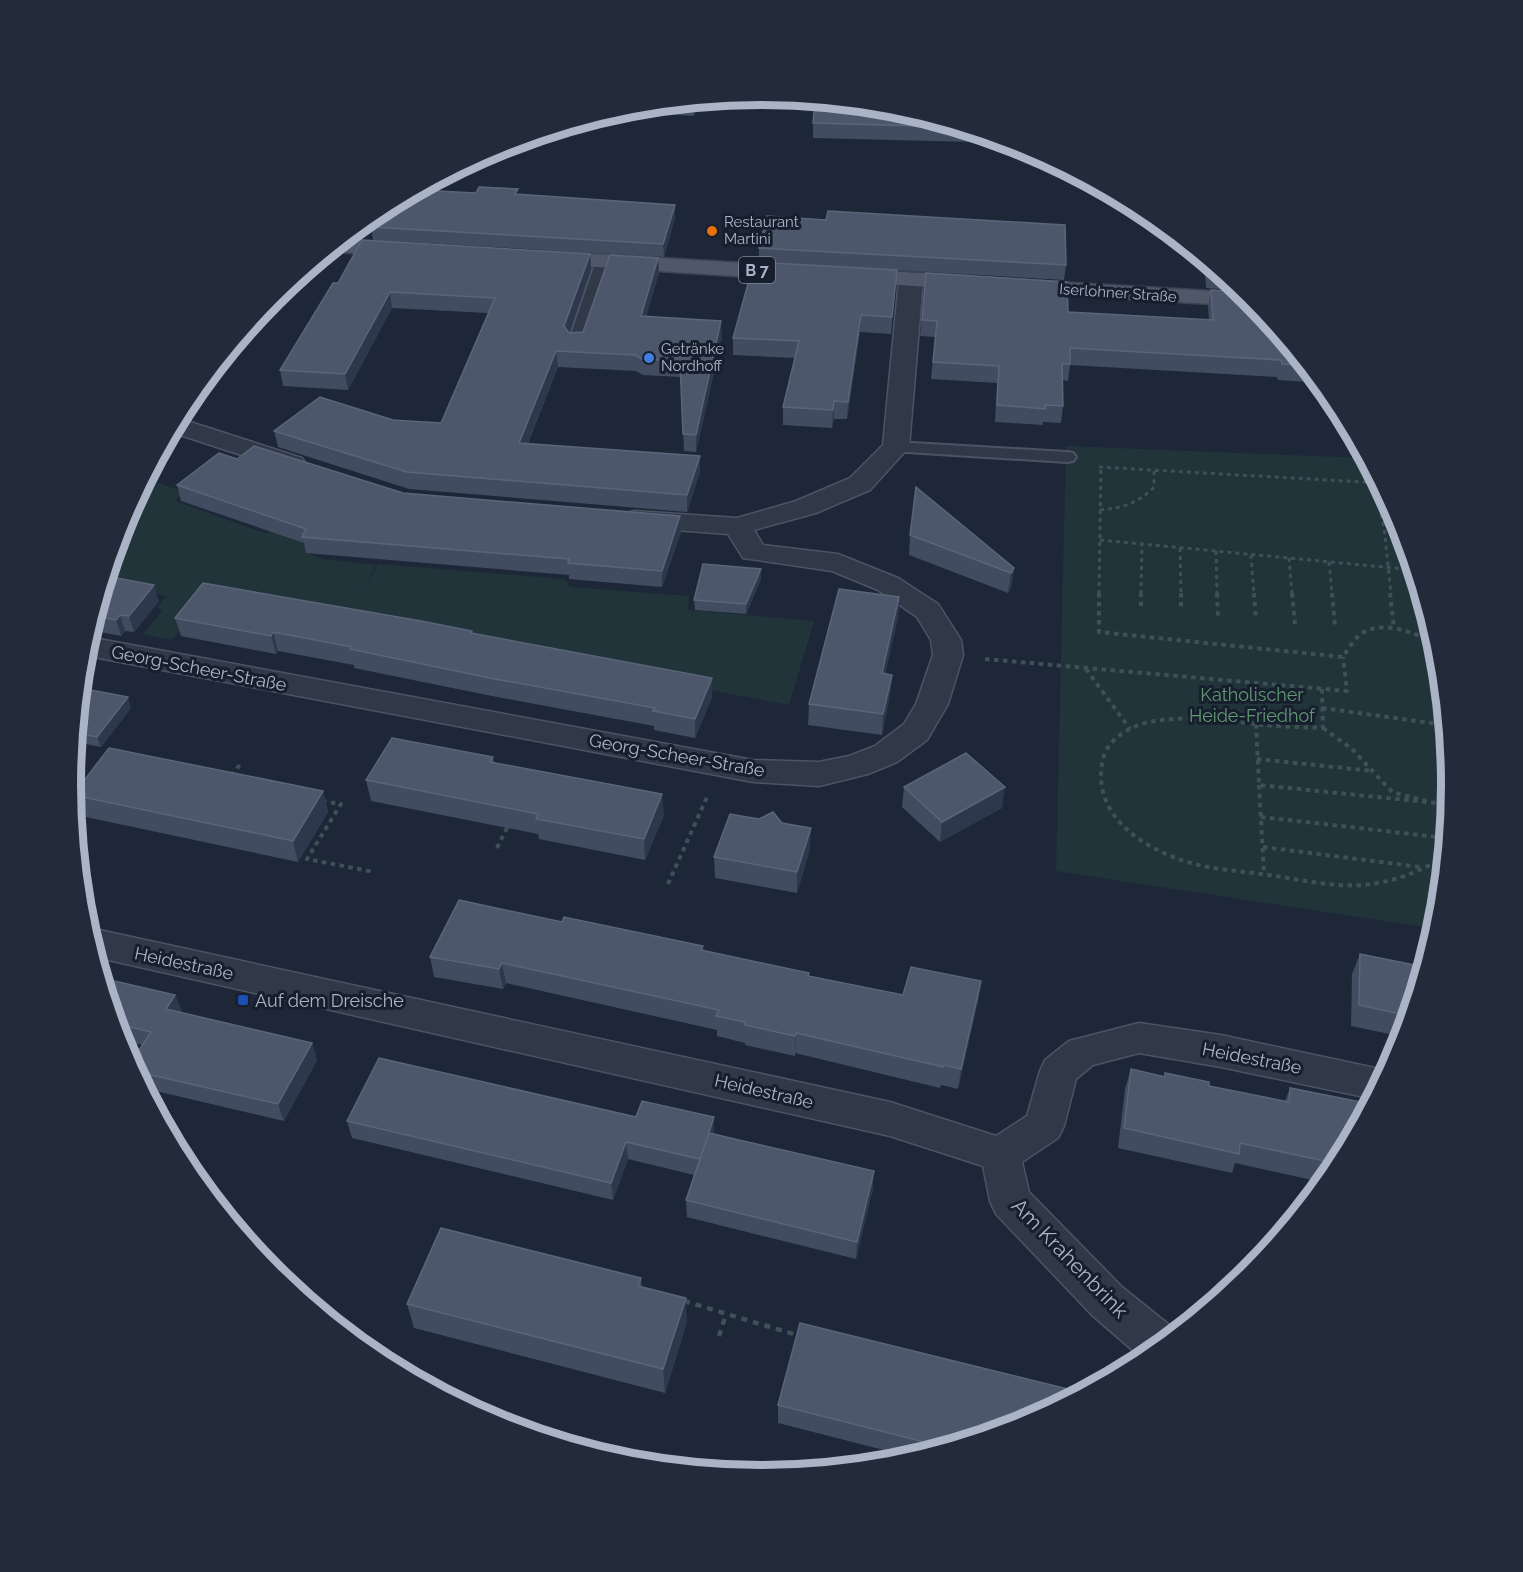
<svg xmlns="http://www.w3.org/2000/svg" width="1523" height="1572" font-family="Raleway,sans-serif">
  <rect width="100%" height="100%" fill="#1e2738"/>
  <path fill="#20343a" d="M1066,446L1366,458L1400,522L1439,652L1452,786L1437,929L1056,871Z
    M146,479L185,492L175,501L267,534L307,499L327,507L305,552L322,559L376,565L358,601L378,564L565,579L570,587L689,596L688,610L814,621L789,705L205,596L172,640L143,634L163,610L156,608L166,596L104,584L123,521Z"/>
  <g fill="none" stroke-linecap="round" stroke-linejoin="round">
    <g stroke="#4c5364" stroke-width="4">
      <path id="service" d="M604,256L612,261L584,343L582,347H570L568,343L596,261Z
        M896,442L1067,452L1073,453L1076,457L1073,461L1067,462L890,451L887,447L890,443Z"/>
    </g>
    <g stroke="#4c5364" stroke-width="3">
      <path id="minor" d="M911,272L919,274L923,279L909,447L870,490L816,513L754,530L763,545L838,554L898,578L938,604L961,640L963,655L948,704L927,740L897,762L868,774L819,786L753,782L83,655L88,637L753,760L819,762L849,756L875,746L904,724L916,704L933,655L931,640L917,617L878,590L832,571L743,558L728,534L635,527L625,525L621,519L625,513L635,511L737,518L796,501L850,478L883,445L899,279L903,274Z
        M178,418L302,458L306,464L302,470L293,472L171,432Z
        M90,928L890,1102L996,1136L1027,1116L1040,1071L1045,1060L1069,1041L1139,1023L1221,1035L1389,1071L1374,1099L1221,1067L1139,1053L1093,1065L1076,1079L1064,1126L1058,1138L1022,1162L1029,1192L1122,1287L1178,1332L1145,1361L1092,1315L996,1214L990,1201L983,1166L890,1136L95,957L86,929Z"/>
    </g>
    <g stroke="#3b4252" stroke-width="3">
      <path id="primary" d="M343,240L403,243L411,245L414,250L411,255L403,257L329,251Z
        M544,251L795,266L803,268L807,273L803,278L795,280L536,263L533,258L536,253Z
        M853,269L969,276L977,278L981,283L977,288L969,290L845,281L841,276L845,271Z
        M1023,280L1245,293L1258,307L1015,292L1011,287L1015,282Z"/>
    </g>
    <path stroke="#3d5157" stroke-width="3" stroke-dasharray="4 4" stroke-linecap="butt" d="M1099,467L1380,483
      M1374,483L1384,527L1391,594
      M1100,510C1122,508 1139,503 1154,487V471
      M1100,540L1415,570
      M1180,548L1181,594
      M1216,551L1217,594
      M1251,555L1254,594
      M1289,558L1292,594
      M1329,562L1332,594
      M1099,594L1101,468
      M1141,594L1142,544"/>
    <path stroke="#3d5157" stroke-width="4" stroke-dasharray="4.5 4.5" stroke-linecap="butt" d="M1099,593V632L1343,657C1349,648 1355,637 1364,632C1386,620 1417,634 1437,644
      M1181,593V610
      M1217,593L1218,618
      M1254,593L1256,620
      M1292,593L1295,624
      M1332,593L1335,626
      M1390,593L1394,628
      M1141,606V593
      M985,659L1347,691L1343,657
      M1086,669L1130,729
      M1322,689L1323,728C1303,727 1283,727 1264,725C1228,721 1191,715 1155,721C1134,724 1108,737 1103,759C1089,820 1153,855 1203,866C1227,871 1251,872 1275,876C1303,880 1332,887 1361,885C1390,883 1422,872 1446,855
      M1322,708L1446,725
      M1256,724L1259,785L1436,803L1450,814
      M1437,724L1445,781
      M1323,728L1352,749L1392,792L1426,801
      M1257,759L1373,771
      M232,776L240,764
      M1259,785L1264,874
      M322,801L341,804L307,859L369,871L366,876
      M1437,803L1451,805
      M1261,817L1447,838
      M74,819L82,808
      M1263,847L1420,867
      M497,848L509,824
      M668,884L707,797"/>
    <path stroke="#3d5157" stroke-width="4.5" stroke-dasharray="6 6" stroke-linecap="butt" d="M684,1301L800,1336
      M719,1336L726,1314"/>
    <use href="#service" fill="#313949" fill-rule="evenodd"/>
    <use href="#minor" fill="#313949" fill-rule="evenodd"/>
    <use href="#primary" fill="#4f5769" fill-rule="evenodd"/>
  </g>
  <path fill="#414c61" d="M700,101L694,116L617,111L627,108Z
    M897,108L1012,143L813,138V123Z
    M476,193L518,194L675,218L664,257L373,240L371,227Z
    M826,220L1066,265L1064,280L759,262V248Z
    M590,254L591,269L569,333L583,332L658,258L659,273L646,317L722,337L696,452L684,451L681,377L643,375L636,371L558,367L528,443L700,472L687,512L409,489L278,447L274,431L393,420L441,423L488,313L392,308L348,390L283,386L280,370L338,283Z
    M1204,260L1242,291L1206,288Z
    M897,270L891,334L860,332L847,419H834L832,428L783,425V407L795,358L733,355V338Z
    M926,273L1068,312L1209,320L1208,306L1211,290L1250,298L1321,383L1278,380L1277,377L1070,365L1068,381L1063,380V406L1061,423L1043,422V425L995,422L997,383L931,379L935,337L920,336Z
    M237,459L403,493L680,516L681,532L662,587L569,579V575L306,553L304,543L181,501L177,485Z
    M910,535L1014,568L1011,588L1008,593L909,555Z
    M106,576L159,601L134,632L125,631L121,636L90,630Z
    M761,579L746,614L695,610L694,600Z
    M899,597L898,617L885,674L892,675L890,695L882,735L808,725L809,704Z
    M175,618L472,631L473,634L712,697L695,738L654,730V726L497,697L354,668V665L278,651L276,654L181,636Z
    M80,688L131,708L101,747L75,742Z
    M493,757L494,763L664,815L645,860L539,839L538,834L371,801L366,780Z
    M904,787L1002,808L940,842L902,807Z
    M323,791L328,812L298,862L81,816L73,795Z
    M782,823L810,849L797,893L715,878L714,857Z
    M562,922L703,946V951L809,976L903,995L981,981L978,1001L958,1089L941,1085L940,1088L795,1053V1056L745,1045V1043L717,1036V1030L506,983L503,989L434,977L430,957Z
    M1360,954L1425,967L1404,1037L1351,1026L1352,974Z
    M101,978L175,995L182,1012L181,1013L312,1043L317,1060L284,1121L143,1088L130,1064L142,1045L120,1040Z
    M1131,1069L1164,1076L1165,1073L1209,1086L1285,1101L1290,1088L1371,1104L1336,1170L1326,1183L1235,1163L1232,1173L1118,1148L1125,1089Z
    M636,1117L714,1134L873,1188L856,1259L687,1217L686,1200L694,1175L628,1159L613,1200L352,1138L347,1121Z
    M1266,1236L1279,1239L1258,1265L1259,1255Z
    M641,1278L642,1287L687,1322L665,1393L414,1328L407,1304Z
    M778,1405L1026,1425L915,1458L778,1423Z"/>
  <path fill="#2e384c" d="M700,101L694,116L693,102Z
    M675,205V218L664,257L663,244Z
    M590,254L591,269L566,342L564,326Z
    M658,258L659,273L642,332L641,316Z
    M390,292L392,308L348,390L345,374Z
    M861,315L860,332L847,419L848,402Z
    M721,321L722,337L696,452V435Z
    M556,351L558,367L521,459L519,443Z
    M834,401V419L832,428L833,410Z
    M700,456V472L687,512V495Z
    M680,516L681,532L662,587V571Z
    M1014,568L1011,588L1008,593L1011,573Z
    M761,569V579L746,614V604Z
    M154,585L159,601L134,632L129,616Z
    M899,597L898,617L881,694L882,673Z
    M120,615L125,631L121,636L116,620Z
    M273,632L278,651L276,654L271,636Z
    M892,675L890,695L882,735L883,714Z
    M712,678V697L695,738V719Z
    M128,697L131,708L101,747L97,737Z
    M1005,787L1002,808L940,842L942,822Z
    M323,791L328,812L298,862L293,841Z
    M662,794L664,815L645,860L644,839Z
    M811,828L810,849L797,893V872Z
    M502,963L506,983L503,989L499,969Z
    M981,981L978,1001L958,1089L961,1069Z
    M175,995L182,1012L173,1027L166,1009Z
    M796,1033L795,1053V1056V1036Z
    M312,1043L317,1060L284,1121L278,1104Z
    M714,1117V1135L700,1159Z
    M626,1142L628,1159L613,1200L611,1183Z
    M874,1171L873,1188L856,1259L857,1242Z
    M686,1298L687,1322L665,1393L663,1369Z"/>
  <path fill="#4c576c" stroke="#5b657a" stroke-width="1.5" d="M815,100L897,108L957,127L813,123Z
    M479,187L518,189L515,194L675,205L663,244L371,227L380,210L418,190L476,193Z
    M828,211L1065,225L1066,265L759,248L767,216L826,220Z
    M362,240L590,254L564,326L569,333L583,332L610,255L658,258L641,316L721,321L696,435L683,434L680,361L642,359L635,355L556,351L519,443L700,456L687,495L407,472L274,431L320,397L393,420L441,423L495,298L390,292L345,374L280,370L333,283H338Z
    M754,262L897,270L892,317L861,315L848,402L834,401L833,410L783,407L799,341L733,338Z
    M1209,264L1220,273L1210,272Z
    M926,273L1067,282L1068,312L1213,320L1211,290L1243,292L1250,298L1306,365L1282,364L1281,360L1070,348V364H1062L1063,406L1045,405V409L997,405L999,366L933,362L937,321L922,320Z
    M254,446L403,493L680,516L662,571L568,563L569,559L302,537L306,529L177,485L219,453L237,459Z
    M916,487L1014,568L1011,573L910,535Z
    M703,564L761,569L746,604L694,600Z
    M106,576L154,585L129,616L120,615L116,620L94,616Z
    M203,583L421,621L472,631L471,633L712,678L695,719L653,711L655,708L495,679L350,649L352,647L273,632L271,636L175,618Z
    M839,589L899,597L882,673L892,675L883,714L809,704Z
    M80,688L128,697L97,737L76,733Z
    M392,738L493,757L490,762L662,794L644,839L536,819L538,814L366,780Z
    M109,748L323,791L293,841L73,795Z
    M966,753L1005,787L942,822L904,787Z
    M773,812L782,823L811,828L797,872L714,857L730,814L759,819Z
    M459,900L562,922L564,917L703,946L701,950L809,973L808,976L903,995L911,967L981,981L961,1069L944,1065L943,1067L796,1033L795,1036L745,1025V1022L716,1016L719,1010L502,963L499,969L430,957Z
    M1360,954L1425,967L1410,1016L1359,1005Z
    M101,978L175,995L166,1009L312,1043L278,1104L134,1071L130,1064L151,1032L115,1023Z
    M379,1058L636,1117L642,1101L714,1117L700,1159L626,1142L611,1183L347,1121Z
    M1131,1069L1165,1077V1073L1209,1082V1086L1289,1102L1290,1088L1371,1104L1339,1164L1240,1143L1239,1154L1124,1128Z
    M709,1133L874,1171L857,1242L686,1200Z
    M441,1228L641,1278L638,1286L686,1298L663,1369L407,1304Z
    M1266,1236L1279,1239L1265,1257Z
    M800,1323L1084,1393L1026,1425L948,1448L778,1405Z"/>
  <circle fill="#e8710a" stroke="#171e2d" stroke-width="2" cx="712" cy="231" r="6"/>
  <circle fill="#3f7fe0" stroke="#171e2d" stroke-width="2" cx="649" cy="358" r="6"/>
  <rect fill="#1a4fb4" stroke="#171e2d" stroke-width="2" x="237" y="994" width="12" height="12" rx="3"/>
  <g text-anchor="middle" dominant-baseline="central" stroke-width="6" stroke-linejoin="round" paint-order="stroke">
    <g font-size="15" fill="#abb3c6" stroke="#171e2d" text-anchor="start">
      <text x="724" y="222">Restaurant<tspan x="724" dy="17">Martini</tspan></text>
      <text x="661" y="349">Getränke<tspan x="661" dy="17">Nordhoff</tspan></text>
    </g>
    <g font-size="15" fill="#abb3c6" stroke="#171e2d">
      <text transform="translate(1118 293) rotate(4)">Iserlohner Straße</text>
    </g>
    <rect fill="#171e2d" stroke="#7f8698" stroke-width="1.5" x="739" y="257" width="36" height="26" rx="4.5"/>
    <g font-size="16" font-weight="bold" fill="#abb3c6">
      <text x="757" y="270">B 7</text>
    </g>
    <g font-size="18" fill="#abb3c6" stroke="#171e2d">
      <text transform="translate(199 668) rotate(11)">Georg-Scheer-Straße</text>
      <text transform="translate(677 755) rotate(10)">Georg-Scheer-Straße</text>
      <text transform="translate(184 963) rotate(12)">Heidestraße</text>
      <text transform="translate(1252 1058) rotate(11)">Heidestraße</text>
      <text transform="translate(764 1091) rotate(13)">Heidestraße</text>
    </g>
    <g font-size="18" fill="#619873" stroke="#171e2d">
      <text x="1252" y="694">Katholischer<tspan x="1252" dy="21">Heide-Friedhof</tspan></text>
    </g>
    <g font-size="18" fill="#abb3c6" stroke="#171e2d" text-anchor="start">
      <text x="255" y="1000">Auf dem Dreische</text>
    </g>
    <g font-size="21" fill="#abb3c6" stroke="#171e2d">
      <text transform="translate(1070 1258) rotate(46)">Am Krahenbrink</text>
    </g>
  </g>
  <path d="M0 0H1523V1572H0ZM81 785a680 680 0 1 1 1360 0a680 680 0 1 1-1360 0Z" fill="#232a39" fill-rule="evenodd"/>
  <path fill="none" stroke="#abb3c6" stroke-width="8" d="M81 785a680 680 0 1 1 1360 0a680 680 0 1 1-1360 0Z"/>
</svg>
